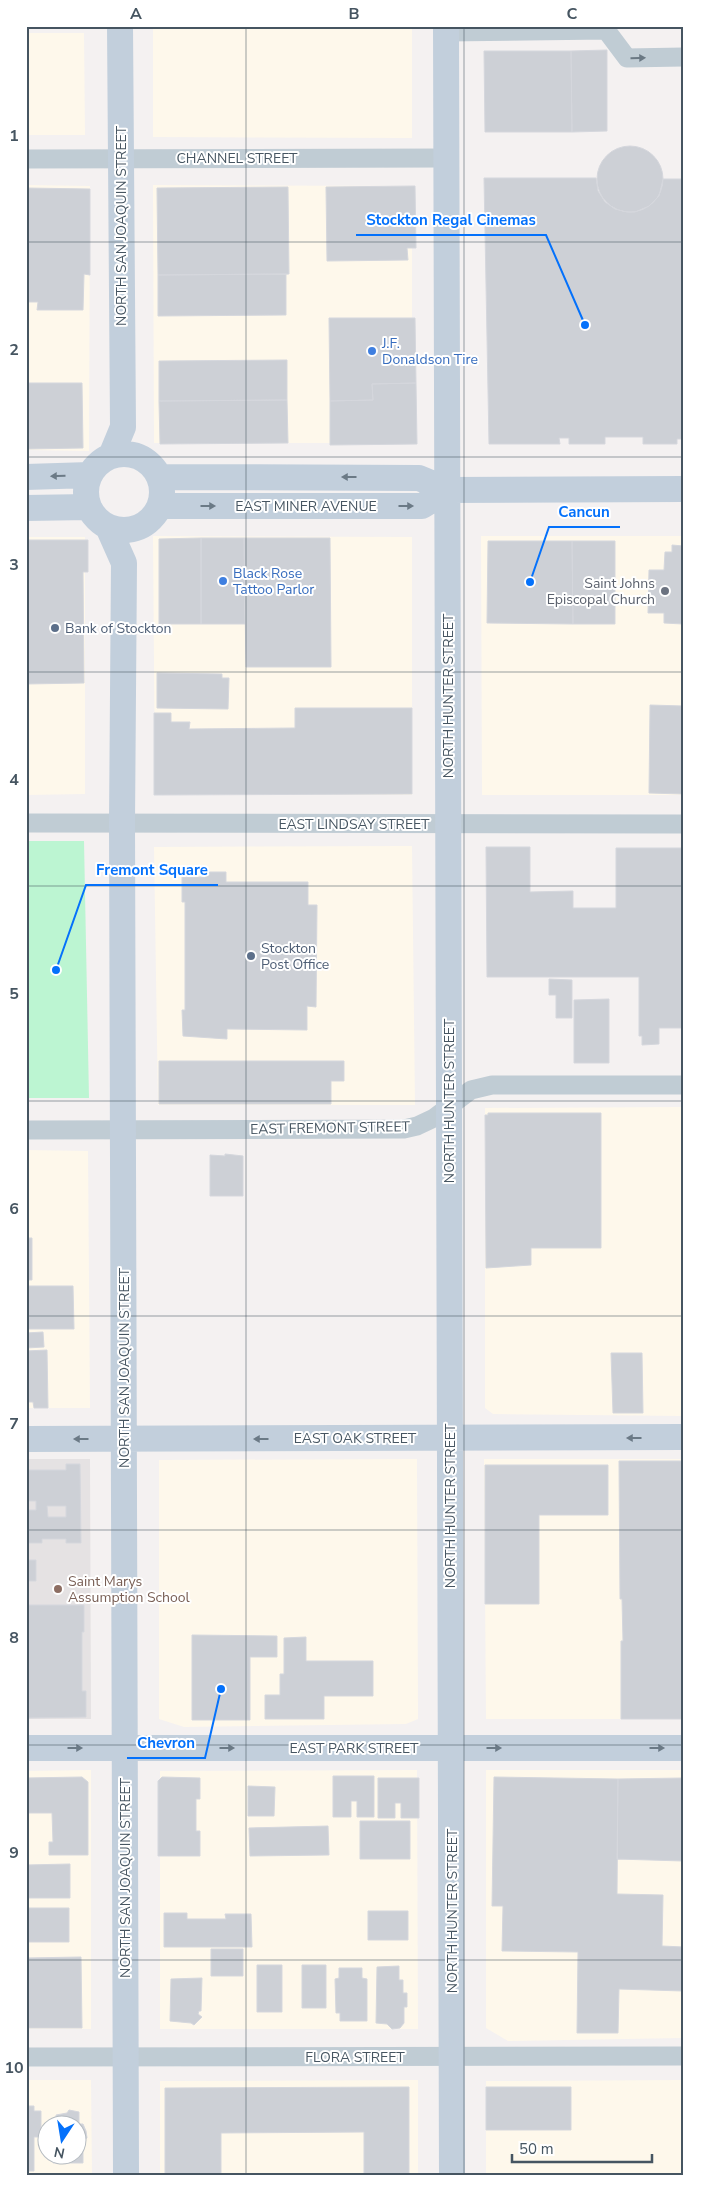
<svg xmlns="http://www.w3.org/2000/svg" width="709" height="2202" font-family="'Nunito Sans',sans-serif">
  <rect width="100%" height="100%" fill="#f4f1f1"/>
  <path fill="#fef8eb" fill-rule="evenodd" d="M153,26H412V138L153,137Z
    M26,33H84L85,135H26Z
    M26,185L90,186L89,451L26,450Z
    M153,185L412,186V443H154Z
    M153,536L412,537V795L155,794Z
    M481,536H683V795H482Z
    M26,537H85V794L26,795Z
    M412,846L415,1105H158L154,847Z
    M683,1107V1416L493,1414L485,1408V1108Z
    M26,1150L88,1151L90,1408H26Z
    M417,1459L418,1719L406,1724L184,1727L159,1719V1460Z
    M484,1459H683V1719H486Z
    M91,1770V2029H26V1771Z
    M417,1770L418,2029H160V1771Z
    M486,1770H683V2038L508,2041L486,2028Z
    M26,2080H91L92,2176H26ZM48,2124H78V2154H48Z
    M418,2080V2176H160V2081Z
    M683,2080V2176H486V2081Z"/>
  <path fill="#e5e2e3" d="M26,1459H90L91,1719H26Z"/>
  <path fill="#bcf5d2" d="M26,841H84L89,1098H26Z"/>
  <path fill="#cdd0d6" stroke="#d5d7dd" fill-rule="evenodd" d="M607,50V131L572,132L571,51Z
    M484,51H571L572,132H485Z
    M597 179a33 33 0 1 1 66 0a33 33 0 1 1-66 0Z
    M484,178H596L598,191L605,202L615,209L627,212H635L649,206L659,196L663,179H683V439H677V444H643V437H605V444H569V438H559L560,444H489Z
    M415,186L416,248H407L408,260L327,261L326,187Z
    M288,187L289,274L158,275L157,188Z
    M26,188L90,189V275L84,274L83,310H37L38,302H26Z
    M286,274V315L158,316V275Z
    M329,318H415L416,383L372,384L373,400L330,401Z
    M287,360V400L159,401V361Z
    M26,383H82L83,448L26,449Z
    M416,383L417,444L330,445V401L373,400L372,384Z
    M287,400L288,443L160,444L159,401Z
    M201,538H244L245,624H201Z
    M201,538V624H159V539Z
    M244,538H330L331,667H246Z
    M26,540H88V572H83L84,683L26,684Z
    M488,541H572L573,624L487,623Z
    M572,541H615V624H573Z
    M672,545L683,546V624L664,623V613H648L649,570H664L665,552H672Z
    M157,673L222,674V678H229L228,709L157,708Z
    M650,705L683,706V794L649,793Z
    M295,708H412V794L154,795V713H171V722H190L189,729L295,728Z
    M486,847H530V892L573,891V908H616V848H683L682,1028H659V1044L642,1045V1036H639V977H487Z
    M205,872H226V882H308V905H317L316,1007L307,1006V1030L227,1029V1039L183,1036L182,1010H185V902H182V877H205Z
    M549,979L572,980V1018H556V995H549Z
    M609,999V1063H574V1000Z
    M159,1061H344V1081H331V1104H159Z
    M488,1113H601V1248H531V1265L486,1268L485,1115H488Z
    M225,1154L243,1156V1196H210V1155L225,1156Z
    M26,1238H32V1280H26Z
    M26,1286H73L74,1329H26Z
    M43,1332L44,1347L26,1348V1333Z
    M47,1350L48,1408H34L33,1402H26V1351Z
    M611,1353H642L643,1413H613Z
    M619,1461H683V1719H621V1641H623L622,1599H620Z
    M66,1464H80L81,1543H66V1539H42V1543H26V1510H36V1501H26V1470H66ZM47,1506H66V1517H48Z
    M485,1465H608V1515H539V1604H485Z
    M26,1560H36V1581H28V1602Z
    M26,1605H84V1632H82V1691H86V1717L26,1718Z
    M192,1635L277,1636V1657H250V1720H192Z
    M306,1637V1661H373V1696H324V1719H265V1695H280V1674H284V1638Z
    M333,1776H374V1817H357V1801H351V1817H333Z
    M82,1777L88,1782V1855H49V1842H53L52,1813H26V1778Z
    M162,1777L200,1778V1799H196V1831H200V1856H158V1781Z
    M494,1777L618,1779L617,1894L663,1895L662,1946L683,1947V1991L619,1989L618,2033H577L578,1952L502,1951L503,1906H492Z
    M378,1778H419V1818H401V1803H395V1818H378Z
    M683,1778V1861L617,1859L618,1779Z
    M248,1786L275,1787L274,1816H248Z
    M360,1821H410V1859H360Z
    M328,1826L329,1855L250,1856L249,1828Z
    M70,1864V1898H26V1865Z
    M26,1908H69V1942H26Z
    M368,1911H408V1940H368Z
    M164,1913H187V1919H226L225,1914H251L252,1947H164Z
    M211,1949H243V1976H211Z
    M81,1957L82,2028H26V1958Z
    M257,1965H282V2012H257Z
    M302,1965H326V2008H302Z
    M399,1966V1980H403V1993H407V2007H404V2023L400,2028L392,2029L387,2024L376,2023L377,1967Z
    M339,1968H362V1978L367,1979V2021H340V2013H336L335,1979L339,1978Z
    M202,1978L201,2011H199L198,2014L202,2017L194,2025L191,2023L170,2021L171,1979Z
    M409,2087V2176H364V2132L221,2133V2176H165V2088Z
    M486,2087H571V2130H486Z
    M26,2106H34V2111H41V2137H34V2171H26Z
    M69,2110L79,2112V2124H83L86,2131L87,2138L83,2140V2163H53V2154H78V2124H57L56,2115L67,2113Z"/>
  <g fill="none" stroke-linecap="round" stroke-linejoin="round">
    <path stroke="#c0ccd4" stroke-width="19" d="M446,32L606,30L627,58L683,57
      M26,159L447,158
      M26,823L683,824
      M26,1130L404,1129L417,1126L434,1118L471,1090L492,1085H683
      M26,2057L683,2056"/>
    <path stroke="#c2cfdc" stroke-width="26" d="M446,26L452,2176
      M86 492a38 38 0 1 1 76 0a38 38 0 1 1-76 0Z
      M111,456L123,427L120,26
      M26,477L90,475
      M160,477L419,478L448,490L683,489
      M160,506H422L448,490
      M26,508L89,507
      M108,527L124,563L122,823L126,2176
      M26,1439L683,1437
      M26,1748H683"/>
  </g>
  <defs><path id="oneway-solid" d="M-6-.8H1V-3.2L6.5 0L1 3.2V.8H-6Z" transform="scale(1.25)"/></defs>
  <use fill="#6b7984" href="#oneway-solid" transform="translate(638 58) rotate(-1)"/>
  <g fill="#6b7a86">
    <use href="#oneway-solid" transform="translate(58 476) rotate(179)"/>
    <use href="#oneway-solid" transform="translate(349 477) rotate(-180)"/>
    <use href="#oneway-solid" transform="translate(208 506)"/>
    <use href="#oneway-solid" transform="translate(406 506)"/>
    <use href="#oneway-solid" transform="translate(634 1438) rotate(180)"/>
    <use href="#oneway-solid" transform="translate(81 1439) rotate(-180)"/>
    <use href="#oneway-solid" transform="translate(261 1439) rotate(180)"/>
    <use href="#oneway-solid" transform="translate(75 1748)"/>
    <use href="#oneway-solid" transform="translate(227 1748)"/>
    <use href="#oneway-solid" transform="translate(494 1748)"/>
    <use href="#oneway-solid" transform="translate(657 1748)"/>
  </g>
  <path fill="none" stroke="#465561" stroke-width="1" stroke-opacity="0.55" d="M246,26V2176M464,26V2176M26,242H683M26,457H683M26,672H683M26,886H683M26,1101H683M26,1316H683M26,1530H683M26,1745H683M26,1960H683"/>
  <g fill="#3f7fe0" stroke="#fff" stroke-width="2">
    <circle cx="372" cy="351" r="5"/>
    <circle cx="223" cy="581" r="5"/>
  </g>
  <circle fill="#6b7280" stroke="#fff" stroke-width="2" cx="665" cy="591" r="5"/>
  <g fill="#5c6f8a" stroke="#fff" stroke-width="2">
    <circle cx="55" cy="628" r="5"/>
    <circle cx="251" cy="956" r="5"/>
  </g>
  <circle fill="#8d6e63" stroke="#fff" stroke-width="2" cx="58" cy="1589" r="5"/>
  <g text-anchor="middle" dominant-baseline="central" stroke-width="4" stroke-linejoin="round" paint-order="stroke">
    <g font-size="14" fill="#465561" stroke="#fff">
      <text x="237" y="158">CHANNEL STREET</text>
      <text transform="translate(121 226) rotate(-90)">NORTH SAN JOAQUIN STREET</text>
      <text x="306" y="506">EAST MINER AVENUE</text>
      <text transform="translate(448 696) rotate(-90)">NORTH HUNTER STREET</text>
      <text x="354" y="824">EAST LINDSAY STREET</text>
      <text transform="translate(449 1101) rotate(-90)">NORTH HUNTER STREET</text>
      <text transform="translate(330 1128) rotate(-1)">EAST FREMONT STREET</text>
      <text transform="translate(124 1368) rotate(-90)">NORTH SAN JOAQUIN STREET</text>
      <text x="355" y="1438">EAST OAK STREET</text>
      <text transform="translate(450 1506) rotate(-90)">NORTH HUNTER STREET</text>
      <text x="354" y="1748">EAST PARK STREET</text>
      <text transform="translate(125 1878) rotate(-90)">NORTH SAN JOAQUIN STREET</text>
      <text transform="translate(452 1911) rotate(-90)">NORTH HUNTER STREET</text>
      <text x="355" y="2057">FLORA STREET</text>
    </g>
    <g font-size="14" fill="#366cbe" stroke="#fff" text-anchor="start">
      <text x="382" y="343">J.F.<tspan x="382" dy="16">Donaldson Tire</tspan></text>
      <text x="233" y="573">Black Rose<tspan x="233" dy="16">Tattoo Parlor</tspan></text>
    </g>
    <g font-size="14" fill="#5b616d" stroke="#fff" text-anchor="end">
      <text x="655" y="583">Saint Johns<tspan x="655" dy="16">Episcopal Church</tspan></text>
    </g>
    <g font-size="14" fill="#4e5e75" stroke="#fff" text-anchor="start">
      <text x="65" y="628">Bank of Stockton</text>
      <text x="261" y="948">Stockton<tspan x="261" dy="16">Post Office</tspan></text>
    </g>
    <g font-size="14" fill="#785e54" stroke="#fff" text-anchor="start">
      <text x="68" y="1581">Saint Marys<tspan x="68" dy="16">Assumption School</tspan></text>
    </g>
  </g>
  <path fill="none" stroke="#0471fb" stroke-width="2" d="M585 325L546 235H356M530 582L549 527H620M56 970L86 885H218M221 1689L205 1758H127"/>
  <g fill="#0471fb" stroke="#fff" stroke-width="2">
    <circle cx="585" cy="325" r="5"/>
    <circle cx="530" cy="582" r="5"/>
    <circle cx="56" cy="970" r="5"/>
    <circle cx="221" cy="1689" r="5"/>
  </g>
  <g font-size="15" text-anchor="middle" font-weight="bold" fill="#0471fb" stroke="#fff" stroke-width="4" stroke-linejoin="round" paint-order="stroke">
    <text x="451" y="225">Stockton Regal Cinemas</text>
    <text x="584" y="517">Cancun</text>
    <text x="152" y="875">Fremont Square</text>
    <text x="166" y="1748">Chevron</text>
  </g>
  <rect width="709" height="2202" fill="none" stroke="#ffffff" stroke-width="55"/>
  <g transform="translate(62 2140) rotate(192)"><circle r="24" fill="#ffffff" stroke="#b5bbc0"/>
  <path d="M0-4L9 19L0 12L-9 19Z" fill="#0471fb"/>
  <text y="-8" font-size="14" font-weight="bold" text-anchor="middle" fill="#465561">N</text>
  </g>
  <path d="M512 2154v8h140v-8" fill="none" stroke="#465561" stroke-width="2.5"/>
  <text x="519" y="2154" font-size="15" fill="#465561" stroke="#ffffff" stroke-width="4" paint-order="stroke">50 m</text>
  <rect x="28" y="28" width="654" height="2146" fill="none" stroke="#465561" stroke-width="2"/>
  <g font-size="16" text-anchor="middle" font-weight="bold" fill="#465561">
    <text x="136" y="19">A</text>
    <text x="354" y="19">B</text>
    <text x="572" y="19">C</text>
    <text x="14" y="141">1</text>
    <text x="14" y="355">2</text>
    <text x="14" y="570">3</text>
    <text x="14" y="785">4</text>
    <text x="14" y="999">5</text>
    <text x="14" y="1214">6</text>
    <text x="14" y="1429">7</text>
    <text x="14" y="1643">8</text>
    <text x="14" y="1858">9</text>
    <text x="14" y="2073">10</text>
  </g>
</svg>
